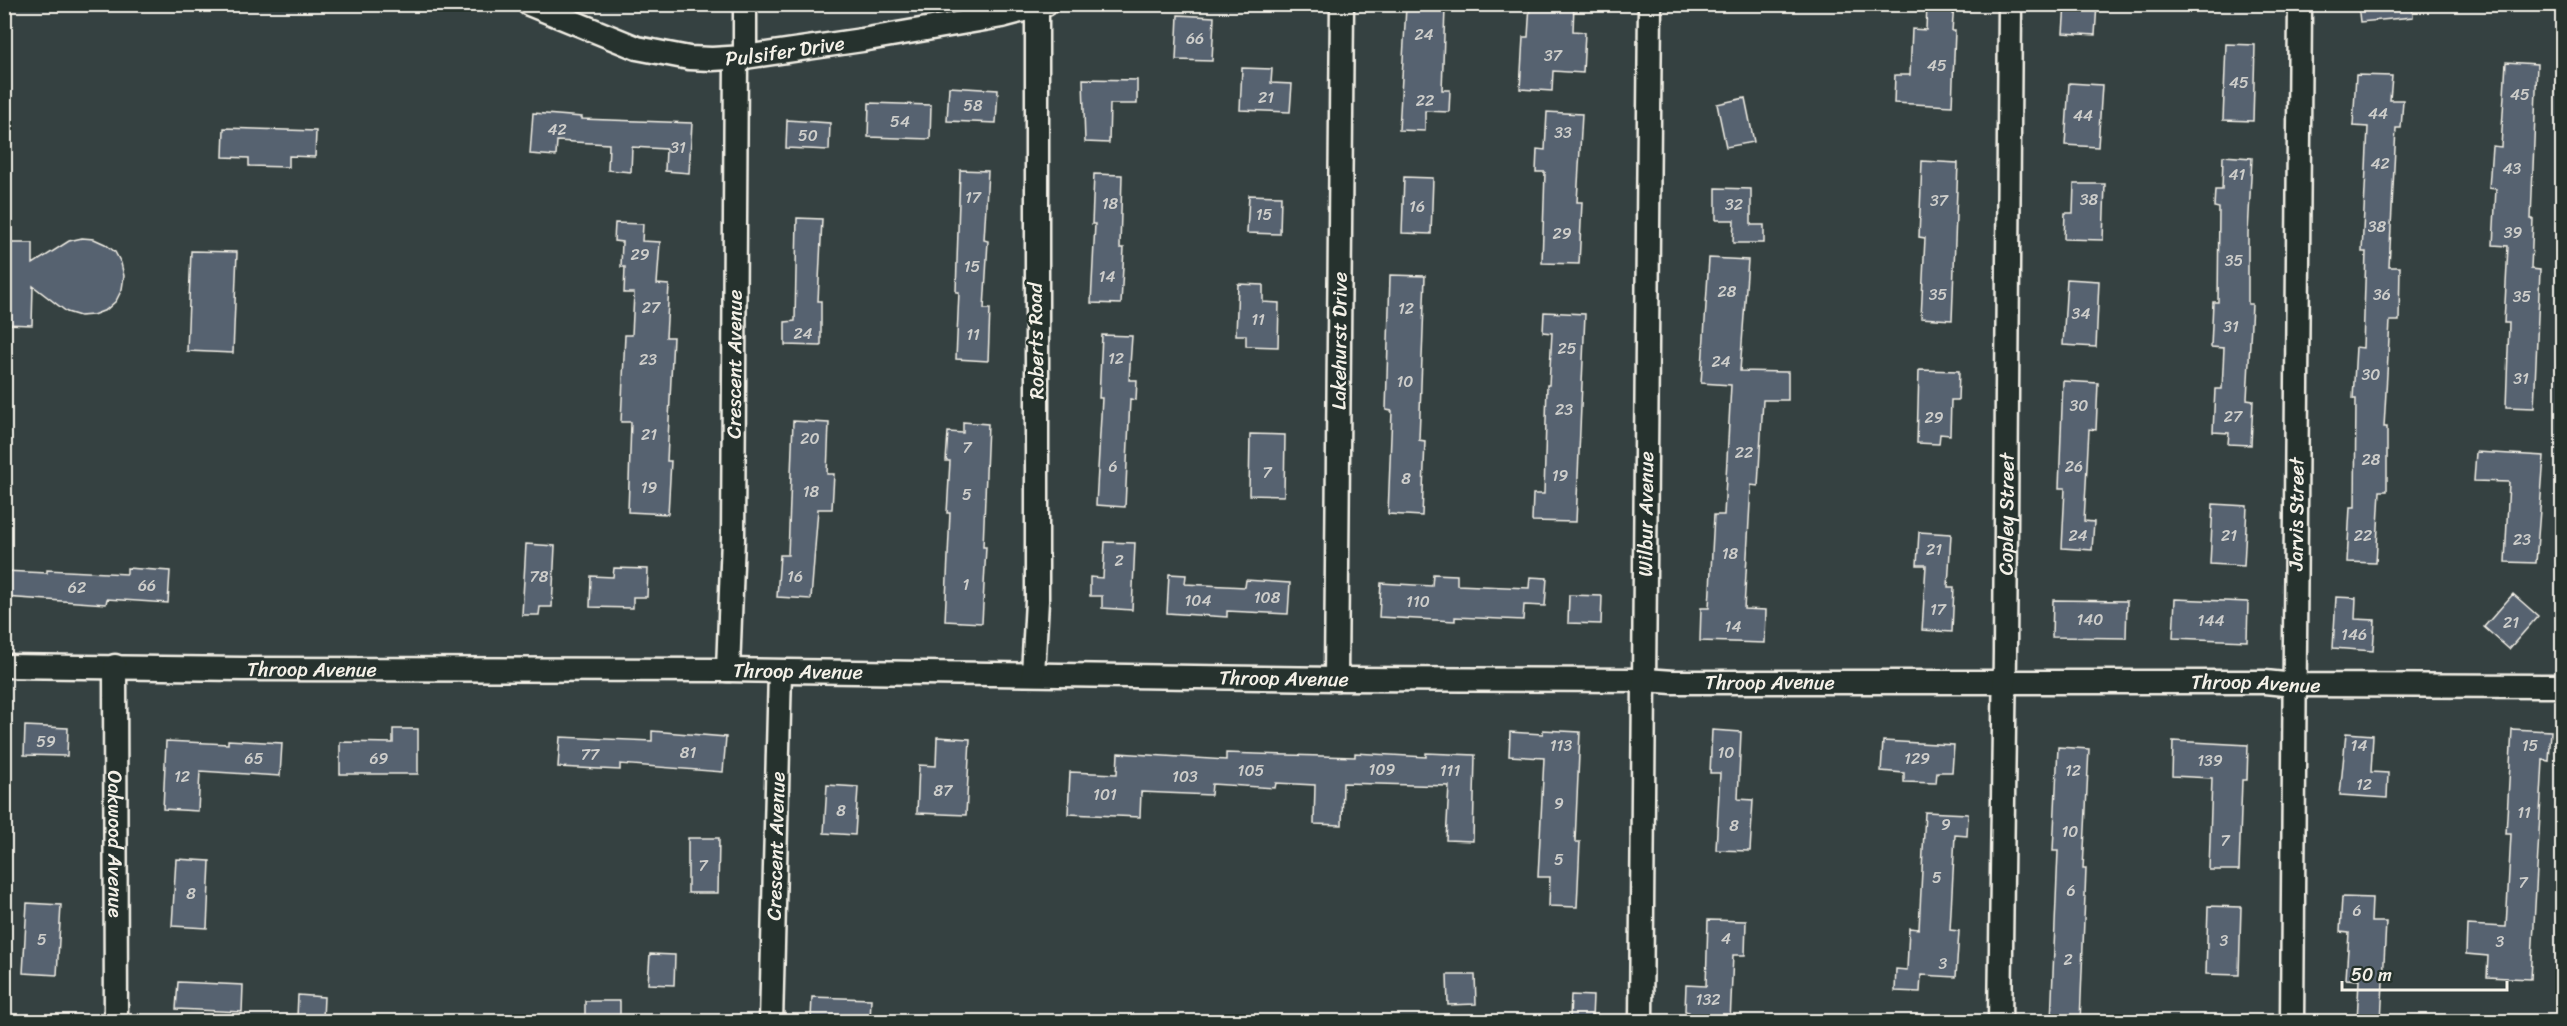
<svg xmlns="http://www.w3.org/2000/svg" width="2567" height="1026" font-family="Sriracha,sans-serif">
  <rect width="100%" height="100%" fill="#354141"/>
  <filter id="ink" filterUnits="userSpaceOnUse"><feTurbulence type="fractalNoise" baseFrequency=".0167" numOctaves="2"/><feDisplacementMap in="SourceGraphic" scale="12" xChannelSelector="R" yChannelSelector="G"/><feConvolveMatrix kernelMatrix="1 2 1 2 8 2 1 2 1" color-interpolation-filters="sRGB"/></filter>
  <g filter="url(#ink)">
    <path fill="#57626f" stroke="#f4f1e8" stroke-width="1.5" d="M1530,4H1574L1573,31L1585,32L1583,73L1553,71L1552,91L1520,89L1523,37H1528Z
      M1927,4H1954L1952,31H1955L1952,106L1894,103L1895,75H1910L1912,29L1926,30Z
      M2065,4H2097L2095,35L2063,33Z
      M2358,4H2412L2413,17L2360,22Z
      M1406,7L1445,9L1442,90H1450L1449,112L1425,111V131L1399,130Z
      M1178,15L1214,17L1212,61L1176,60Z
      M2226,44L2255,45L2253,121L2223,120Z
      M2506,62L2537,64L2531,219H2533L2531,269L2540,270L2534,408L2506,407L2509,323H2504L2508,246L2493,245L2496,189L2489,188L2492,146L2501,147Z
      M1242,68L1272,69L1271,83L1292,84L1290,112L1240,110Z
      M2356,75L2392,76L2390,100H2403L2401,128H2396L2389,267H2400L2399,321H2390L2384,427H2387V491H2380L2376,563L2347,562L2350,507H2355L2356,399H2353L2356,347L2363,348L2366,252H2362L2368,127L2353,126Z
      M1083,79L1137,80V104H1110L1109,143L1085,142Z
      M2069,83L2102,85L2098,147L2065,145Z
      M949,87L998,90L996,123L947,121Z
      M1745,98L1754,142L1726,147L1717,104Z
      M869,103L931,105L930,139L868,137Z
      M1547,112L1582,114L1577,202H1582L1579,264L1542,263L1545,172H1536L1537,149L1545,150Z
      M533,113L582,117V119L692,123L689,173L665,171L666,149L632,147L631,172L608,170L609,144L557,141L556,156L530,154Z
      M787,120L830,123L829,150L786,148Z
      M224,128L316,131L315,157L289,156V167L249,166V158L223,157Z
      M2223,156L2252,158L2248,233V304H2252L2247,399L2253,400L2251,445L2228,444L2229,433L2213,432L2215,389H2222L2224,348L2211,347L2213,302H2218L2219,208L2214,207L2215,190H2222Z
      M1922,161L1958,163L1952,320L1921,318L1925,238L1919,237Z
      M960,170L988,171L984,240L988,241L984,309H990L988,361L956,359L959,292H956Z
      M1094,174L1122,175L1120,248H1124L1121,304L1091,303L1095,224H1092Z
      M1404,177L1433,178L1431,234L1402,233Z
      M2074,184H2105L2103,240L2064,239L2065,213H2073Z
      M1716,188L1751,189V225H1764V243H1733L1734,220H1716Z
      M1249,195L1281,196L1280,234L1247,233Z
      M797,218L822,219L818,301H821V346L785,345V322L795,321Z
      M615,223L643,224L642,241L660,242L657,284L669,285L666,337H673L667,461H671L668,514L628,512L631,422H621L625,335H632L634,293H624L625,267H621L622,242L614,241Z
      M82,238L94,239L105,244L115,252L121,263L124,276L122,289L116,301L106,310L93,315L80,316L67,312L33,286L32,325L4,324V243H33V264L69,241Z
      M191,251L237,252L233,353L187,351Z
      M1709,258L1748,260L1740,371L1788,372V400H1763L1758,486L1751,485L1744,609L1766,610L1765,643L1700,641L1701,608H1709L1714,515H1724L1731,385L1701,383Z
      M1390,275L1425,276L1419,440L1425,441L1422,516L1388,514L1392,411L1386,410Z
      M2067,279L2099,281L2096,347L2063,345Z
      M1238,284L1263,285V302L1279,303L1278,347L1246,346V335H1236Z
      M1544,312L1585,314L1576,522L1532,521L1533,494H1544L1547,385H1549L1552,333L1543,332Z
      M1102,335L1132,336L1129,380H1137L1136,400L1130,399L1125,507L1096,505L1102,398H1099Z
      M1919,370L1959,371L1958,400H1951L1950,435L1940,434L1939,444L1917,443Z
      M2063,381L2098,383L2096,430L2089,429L2084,521L2094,522L2092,550L2062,548L2065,488H2059Z
      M793,421L829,423L827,474H834L832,509H818L811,599L777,597L780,555H788Z
      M963,422L988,424L983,547H986L982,623L945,621L950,513H947L950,461H946L948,432L963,433Z
      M1250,434L1285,435L1284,496L1249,495Z
      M2476,452L2544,456L2536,563L2505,562L2509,482L2474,481Z
      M2213,504L2247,506L2244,566L2210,564Z
      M1919,532L1951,534L1948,587H1954L1952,632L1922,630L1926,565H1917Z
      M1105,542L1135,543L1132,610L1102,608V596H1090V577L1103,578Z
      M526,544L555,546L552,607H540L539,615H522Z
      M127,568L170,571L168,603L107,599L106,604L4,597V571L47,573V570L127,574Z
      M614,568L648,569L647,597H633V608L590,607L591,576L613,577Z
      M1169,574L1186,575L1185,584L1245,587L1246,580L1290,583L1288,614L1227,611V617L1167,613Z
      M1433,574L1457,575V585L1529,588L1530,577L1547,578L1545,606L1524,605L1523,620L1455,617V621L1379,617L1381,583L1432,586Z
      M2513,594L2538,616L2509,649L2484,627Z
      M1569,595L1602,596L1601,624L1568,623Z
      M2336,597L2356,598L2355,619L2375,620L2373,651L2333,648Z
      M2175,599L2248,602L2247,641L2173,638Z
      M2053,600L2127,601L2126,638L2052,637Z
      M25,726L68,728L67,756L24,755Z
      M393,729H418V774H340V742L393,743Z
      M2512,729L2551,731L2549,761L2543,760L2531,979L2487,977L2488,956L2466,954L2467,925L2506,927L2511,834H2506Z
      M1543,730L1580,732L1575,842H1580L1577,907L1549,906L1550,877H1538L1544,758L1509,756L1510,732L1543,734Z
      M1712,730L1741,732L1738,799L1753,800L1750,851L1716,850L1720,773H1710Z
      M652,731L726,737L723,772L620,764V770L558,767L560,737L652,741Z
      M2346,733L2373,735L2371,772L2388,773L2387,798L2340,795Z
      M937,737L970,739L966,815L917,813L919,765L936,766Z
      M228,740L282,743L280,776L200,771L198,811L163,809L166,741L228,744Z
      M1883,741L1954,745L1952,772H1937L1936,783L1904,782V773L1881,771Z
      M2173,741L2248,745L2247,780H2242L2239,870H2209L2212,778L2172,776Z
      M2058,747L2089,749L2083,869H2086L2080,1022H2051L2058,851H2053Z
      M1118,753L1226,760V753L1355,757V753L1426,757V753L1475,755L1473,841L1446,840L1449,786L1343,783L1342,825L1314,824L1315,785L1276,783L1275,788L1212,784L1211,795L1141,792L1140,817L1068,814L1070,772L1117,774Z
      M827,785L858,787L855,835L824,833Z
      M1925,812L1968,814L1967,836L1955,835L1950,930L1959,931L1956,977L1921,975L1920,992L1895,991L1896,969L1907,970L1909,928L1919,929Z
      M688,838H719L718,893H688Z
      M176,859L210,861L207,928L172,926Z
      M2342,897L2372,898L2371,922H2386L2381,1022H2357L2359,980L2346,979L2349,933L2340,932Z
      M27,903L61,905L57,975L23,973Z
      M2208,906L2241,907L2239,975L2206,974Z
      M1708,920L1746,921L1745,955H1733L1730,1022H1688L1689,1012L1685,1011L1686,985L1706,986Z
      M650,954L675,955L674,985L648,984Z
      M1447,975H1475L1476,1004L1448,1005Z
      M178,982L243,985L242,1012L176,1009Z
      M298,995L324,997L323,1019L297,1018Z
      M1571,995L1593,996L1592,1019L1570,1018Z
      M812,997L871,999L870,1022L811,1019Z
      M585,1001H620V1022H585Z"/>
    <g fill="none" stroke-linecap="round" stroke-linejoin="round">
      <g stroke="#f4f1e8" stroke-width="27">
        <g id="street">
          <path id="s1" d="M529,4L637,48L689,58L712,59L745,57L862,40L1002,16L1046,4"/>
          <path d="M745,4V57"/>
          <path id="s2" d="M4,666L243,669L728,670L1336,679L1645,680L1673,682C1871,683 2068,681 2265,682L2294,685L2562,686"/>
          <path id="s3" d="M115,666L116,1022"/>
          <path id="s4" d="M728,670L733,538L736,58"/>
          <path d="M1033,674L1037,601V8"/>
          <path id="s5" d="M1336,679L1342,4"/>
          <path id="s6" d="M771,1022L780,672"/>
          <path id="s7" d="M1641,1022L1650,4"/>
          <path id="s8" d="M2000,1022L2005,652L2010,4"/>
          <path id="s9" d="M2292,1022L2300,4"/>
        </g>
      </g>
      <use href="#street" stroke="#26332d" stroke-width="22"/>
    </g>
  </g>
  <g text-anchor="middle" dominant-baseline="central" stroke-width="5" stroke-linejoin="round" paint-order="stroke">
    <g font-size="16" fill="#cdcdca">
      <text x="1424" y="34">24</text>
      <text x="1195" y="38">66</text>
      <text x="1553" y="55">37</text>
      <text x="1937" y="65">45</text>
      <text x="2239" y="82">45</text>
      <text x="2520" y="94">45</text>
      <text x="1266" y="97">21</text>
      <text x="1425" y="100">22</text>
      <text x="973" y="105">58</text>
      <text x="2378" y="113">44</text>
      <text x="2083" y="115">44</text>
      <text x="900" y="121">54</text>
      <text x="557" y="129">42</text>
      <text x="1563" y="132">33</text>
      <text x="808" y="135">50</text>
      <text x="678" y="147">31</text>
      <text x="2380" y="163">42</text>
      <text x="2512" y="168">43</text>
      <text x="2237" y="174">41</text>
      <text x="973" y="197">17</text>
      <text x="2089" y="199">38</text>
      <text x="1939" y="200">37</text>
      <text x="1110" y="203">18</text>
      <text x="1734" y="204">32</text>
      <text x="1417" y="206">16</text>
      <text x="1264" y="214">15</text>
      <text x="2377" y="226">38</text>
      <text x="2513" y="232">39</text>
      <text x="1562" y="233">29</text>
      <text x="640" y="254">29</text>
      <text x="2234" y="260">35</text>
      <text x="972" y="266">15</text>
      <text x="1107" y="276">14</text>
      <text x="1727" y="291">28</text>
      <text x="1938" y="294">35</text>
      <text x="2382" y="294">36</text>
      <text x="2522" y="296">35</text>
      <text x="651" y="307">27</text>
      <text x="1406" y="308">12</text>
      <text x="2081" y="313">34</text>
      <text x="1258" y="319">11</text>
      <text x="2231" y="326">31</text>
      <text x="803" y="333">24</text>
      <text x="973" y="334">11</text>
      <text x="1567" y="348">25</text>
      <text x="1116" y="358">12</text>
      <text x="648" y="359">23</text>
      <text x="1721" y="361">24</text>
      <text x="2371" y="374">30</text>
      <text x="2521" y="378">31</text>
      <text x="1405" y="381">10</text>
      <text x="2079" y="405">30</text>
      <text x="1564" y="409">23</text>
      <text x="2233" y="416">27</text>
      <text x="1934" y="417">29</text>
      <text x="649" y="434">21</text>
      <text x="810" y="438">20</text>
      <text x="967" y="447">7</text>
      <text x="1744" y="452">22</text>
      <text x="2371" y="459">28</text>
      <text x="1113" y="466">6</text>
      <text x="2074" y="466">26</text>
      <text x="1267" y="472">7</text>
      <text x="1560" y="475">19</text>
      <text x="1406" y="478">8</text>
      <text x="649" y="487">19</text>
      <text x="811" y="491">18</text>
      <text x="967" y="494">5</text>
      <text x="2078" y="535">24</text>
      <text x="2229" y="535">21</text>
      <text x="2363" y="535">22</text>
      <text x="2522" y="539">23</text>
      <text x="1934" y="549">21</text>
      <text x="1730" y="553">18</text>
      <text x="1119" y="560">2</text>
      <text x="539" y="576">78</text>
      <text x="795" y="576">16</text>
      <text x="966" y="584">1</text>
      <text x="147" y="585">66</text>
      <text x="77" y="587">62</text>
      <text x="1267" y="597">108</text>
      <text x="1198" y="600">104</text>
      <text x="1418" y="601">110</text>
      <text x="1938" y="609">17</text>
      <text x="2090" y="619">140</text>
      <text x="2211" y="620">144</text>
      <text x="2511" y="622">21</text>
      <text x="1733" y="626">14</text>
      <text x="2354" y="634">146</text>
      <text x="46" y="741">59</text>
      <text x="1561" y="745">113</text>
      <text x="2359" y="745">14</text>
      <text x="2530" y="745">15</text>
      <text x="688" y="752">81</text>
      <text x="1726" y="752">10</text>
      <text x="590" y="754">77</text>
      <text x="254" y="758">65</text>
      <text x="379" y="758">69</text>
      <text x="1917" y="758">129</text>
      <text x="2210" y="760">139</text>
      <text x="1382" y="769">109</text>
      <text x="1251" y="770">105</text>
      <text x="1450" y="770">111</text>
      <text x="2073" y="770">12</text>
      <text x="182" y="776">12</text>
      <text x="1185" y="776">103</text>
      <text x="2364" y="784">12</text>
      <text x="943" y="790">87</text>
      <text x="1105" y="794">101</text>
      <text x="1559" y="803">9</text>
      <text x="841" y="810">8</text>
      <text x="2524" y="812">11</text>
      <text x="1946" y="824">9</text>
      <text x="1734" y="825">8</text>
      <text x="2070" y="831">10</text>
      <text x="2225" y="840">7</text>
      <text x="1559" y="859">5</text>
      <text x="703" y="865">7</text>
      <text x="1937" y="877">5</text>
      <text x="2523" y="882">7</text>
      <text x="2071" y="890">6</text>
      <text x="191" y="893">8</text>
      <text x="2357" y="910">6</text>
      <text x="1726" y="938">4</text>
      <text x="42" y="939">5</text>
      <text x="2224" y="940">3</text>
      <text x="2500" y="941">3</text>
      <text x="2068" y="959">2</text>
      <text x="1943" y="963">3</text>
      <text x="1708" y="999">132</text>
    </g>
    <g font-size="20" fill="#f4f1e8" stroke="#26332d">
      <text stroke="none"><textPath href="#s1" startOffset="266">Pulsifer Drive</textPath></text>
      <text transform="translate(1036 341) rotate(-91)">Roberts Road</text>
      <text stroke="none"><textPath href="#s5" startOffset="338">Lakehurst Drive</textPath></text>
      <text stroke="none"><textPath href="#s4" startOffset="306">Crescent Avenue</textPath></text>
      <text stroke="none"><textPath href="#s7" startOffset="508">Wilbur Avenue</textPath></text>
      <text stroke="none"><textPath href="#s8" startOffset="508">Copley Street</textPath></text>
      <text stroke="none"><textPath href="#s9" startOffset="508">Jarvis Street</textPath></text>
      <text stroke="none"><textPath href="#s2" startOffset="308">Throop Avenue</textPath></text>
      <text stroke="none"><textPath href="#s2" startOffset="794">Throop Avenue</textPath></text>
      <text stroke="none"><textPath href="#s2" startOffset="1280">Throop Avenue</textPath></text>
      <text stroke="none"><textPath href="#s2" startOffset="1766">Throop Avenue</textPath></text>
      <text stroke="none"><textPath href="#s2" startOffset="2252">Throop Avenue</textPath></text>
      <text stroke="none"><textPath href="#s3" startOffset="178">Oakwood Avenue</textPath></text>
      <text stroke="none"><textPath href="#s6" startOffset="176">Crescent Avenue</textPath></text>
    </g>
  </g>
  <rect width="2567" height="1026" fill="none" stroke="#26332d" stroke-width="24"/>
  <rect x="12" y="12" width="2543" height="1002" fill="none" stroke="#f4f1e8" stroke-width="2" filter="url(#ink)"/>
  <path d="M2342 981v9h165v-9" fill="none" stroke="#f4f1e8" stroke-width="3"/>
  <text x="2351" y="981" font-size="18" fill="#f4f1e8" stroke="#26332d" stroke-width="4.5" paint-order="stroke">50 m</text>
</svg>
